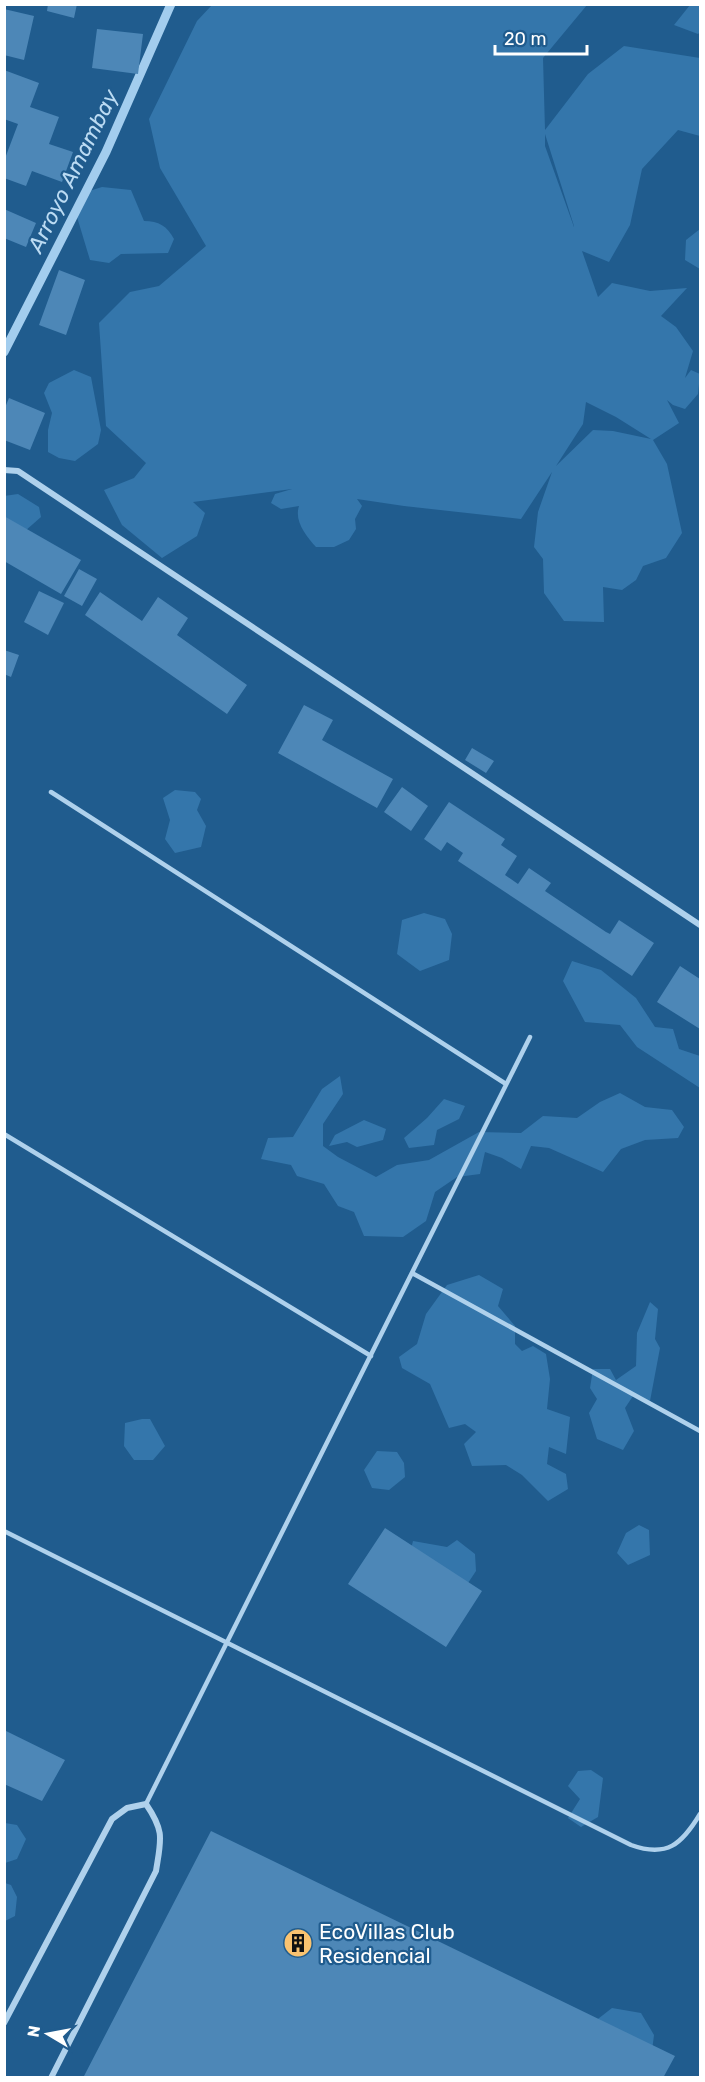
<svg xmlns="http://www.w3.org/2000/svg" width="705" height="2082" font-family="Rubik,sans-serif">
  <rect width="100%" height="100%" fill="#205c8e"/>
  <path fill="#3476ab" fill-rule="evenodd" d="M212,5H587L543,58L545,130L588,74L624,46L700,58V136L678,130L642,169L630,225L609,262L582,251L598,297L612,283L650,291L687,288L661,316L676,327L693,351L685,378L691,370L700,374L698,394L685,409L673,405L667,400L679,423L653,440L667,464L682,533L666,558L643,566L636,580L622,590L603,587L604,622L564,621L544,593L543,559L534,547L538,512L552,472L521,519L404,506L357,499L362,506L355,519L356,529L349,540L334,547H316C306,536 294,521 299,506L281,509L271,503L275,494L292,489L193,502L205,513L197,536L162,558L122,525L104,490L134,478L146,463L106,426L99,323L130,292L159,286L206,246L160,168L149,119L197,21ZM545,134L574,226V227L545,146ZM586,402L616,417L651,439L613,431L593,430L556,466L583,424Z
    M690,5H700V32L698,34L674,25Z
    M102,187L131,190L144,221C159,221 167,226 174,239L168,253L121,254L109,263L90,260L74,207L86,192Z
    M700,229V280V269L685,260L686,240Z
    M74,370L91,377L101,430L98,444L75,461L59,458L48,452V430L52,413L44,393L49,383Z
    M18,494L39,507L41,517L25,531L5,517L4,496Z
    M175,790L195,792L201,799L197,810L206,826L201,847L175,853L165,839L170,820L163,798Z
    M424,913L445,919L452,934L449,960L420,971L397,954L402,920Z
    M572,961L601,970L636,998L655,1027L673,1029L679,1049L700,1056V1088L637,1047L620,1025L585,1022L563,981Z
    M340,1076L343,1094L323,1124V1146L338,1157L376,1177L397,1165L429,1160L479,1132L521,1133L543,1116L577,1118L600,1102L620,1093L645,1107L672,1110L684,1127L678,1138L645,1140L621,1149L603,1172L549,1148L531,1146L521,1169L502,1158L485,1152L480,1174L457,1177L435,1192L426,1221L403,1237L364,1236L354,1212L338,1206L324,1184L297,1176L291,1165L261,1159L268,1138L293,1137L322,1089Z
    M444,1099L465,1106L459,1119L437,1130L434,1145L409,1148L404,1138L427,1118Z
    M364,1120L386,1129L383,1140L357,1147L347,1142L329,1146L335,1135Z
    M479,1275L503,1289L498,1306L515,1326V1344L522,1351L533,1346L546,1354L550,1379L547,1409L570,1417L566,1454L549,1447L547,1464L566,1474L568,1489L548,1501L522,1475L506,1465L472,1466L464,1444L476,1432L465,1424L449,1428L430,1384L402,1368L399,1357L417,1344L426,1314L447,1285Z
    M650,1302L658,1309L655,1339L660,1348L650,1401L633,1396L625,1408L634,1431L623,1450L597,1439L589,1413L597,1399L590,1388L593,1369H610L616,1380L636,1366L637,1333Z
    M142,1419H150L165,1446L153,1460H134L124,1446L125,1423Z
    M377,1451L397,1452L404,1463L405,1477L389,1490L372,1488L364,1470Z
    M639,1525L649,1530L650,1555L628,1565L617,1553L626,1533Z
    M457,1540L475,1554L476,1571L466,1586L411,1549L413,1541L447,1547Z
    M591,1770L603,1778L598,1817L581,1827L568,1818L580,1799L568,1786L578,1771Z
    M5,1823L17,1825L26,1839L17,1859L5,1863Z
    M5,1883L11,1885L17,1897L15,1916L5,1921Z
    M612,2008L641,2013L654,2035L652,2051L585,2029Z"/>
  <g fill="none" stroke-linecap="round" stroke-linejoin="round">
    <path stroke="#a3cdee" stroke-width="9" d="M4,352L106,152L171,4"/>
  </g>
  <path fill="#4d87b7" d="M48,4H77L74,18L47,11Z
    M4,9L34,16L24,60L4,55Z
    M97,29L143,34L138,74L92,68Z
    M4,70L39,83L30,107L59,117L49,144L73,152L62,182L32,171L26,186L4,178V161L18,124L4,119Z
    M4,209L36,223L26,247L4,238Z
    M59,270L85,280L66,335L39,325Z
    M9,398L45,413L30,450L4,440V410Z
    M4,516L81,560L61,594L4,561Z
    M79,569L97,579L82,606L64,596Z
    M39,591L64,603L48,635L24,622Z
    M100,592L142,621L158,597L188,618L177,635L247,685L227,714L85,615Z
    M4,650L19,655L11,677L4,674Z
    M304,705L333,720L322,740L393,779L377,808L278,753Z
    M472,748L494,761L486,773L465,760Z
    M402,787L428,806L411,831L384,812Z
    M449,802L505,839L501,845L517,856L505,875L518,884L529,868L551,883L545,891L606,932L610,934L619,920L654,943L632,976L458,861L463,853L447,842L441,851L424,839Z
    M680,966L700,979V1029L657,1002Z
    M385,1528L482,1591L446,1647L348,1584Z
    M4,1730L65,1760L42,1801L4,1784Z
    M211,1831L675,2056L663,2078H83Z"/>
  <g fill="none" stroke-linecap="round" stroke-linejoin="round">
    <path stroke="#afd1ec" stroke-width="4.5" d="M51,792L506,1084
      M4,1134L371,1356
      M412,1273L700,1431
      M4,1531L631,1845C667,1858 682,1844 700,1814
      M146,1804L530,1037"/>
    <path stroke="#afd1ec" stroke-width="6" d="M4,470L18,471L700,925
      M4,2023L112,1819L127,1808L146,1804C165,1832 161,1839 156,1871L51,2078"/>
  </g>
  <defs>
    <g id="building-disc" transform="scale(1.5)"><circle r="9.5" fill="#fac370" stroke="#205c8e"/><path d="M-4-6H4V6H1V3H-1V6H-4ZM-2.5-4.3h1.7v1.8h-1.7ZM.8-4.3h1.7v1.8H.8ZM-2.5-1h1.7V.8h-1.7ZM.8-1h1.7V.8H.8Z" fill="#111"/></g>
  </defs>
  <g fill-rule="evenodd">
    <use href="#building-disc" x="298" y="1943"/>
  </g>
  <g text-anchor="middle" dominant-baseline="central" stroke-width="4.5" stroke-linejoin="round" paint-order="stroke">
    <g font-size="21" fill="#fff" stroke="#205c8e" text-anchor="start">
      <text x="319" y="1931">EcoVillas Club<tspan x="319" dy="24">Residencial</tspan></text>
    </g>
    <g font-size="22" font-style="italic" fill="#bbdbf3" stroke="#205c8e">
      <text transform="translate(73 171) rotate(-64)">Arroyo Amambay</text>
    </g>
  </g>
  <rect width="705" height="2082" fill="none" stroke="#ffffff" stroke-width="12"/>
  <g transform="translate(48 2034) rotate(280)" stroke="#205c8e" stroke-width="4.5" paint-order="stroke">
  <path d="M0-4.5L10 22L0 15L-10 22Z" fill="#ffffff"/>
  <text y="-9" font-size="16" font-weight="bold" text-anchor="middle" fill="#ffffff">N</text>
  </g>
  <path d="M495 45v9h92v-9" fill="none" stroke="#ffffff" stroke-width="3"/>
  <text x="504" y="45" font-size="18" fill="#ffffff" stroke="#205c8e" stroke-width="4.5" paint-order="stroke">20 m</text>
</svg>
